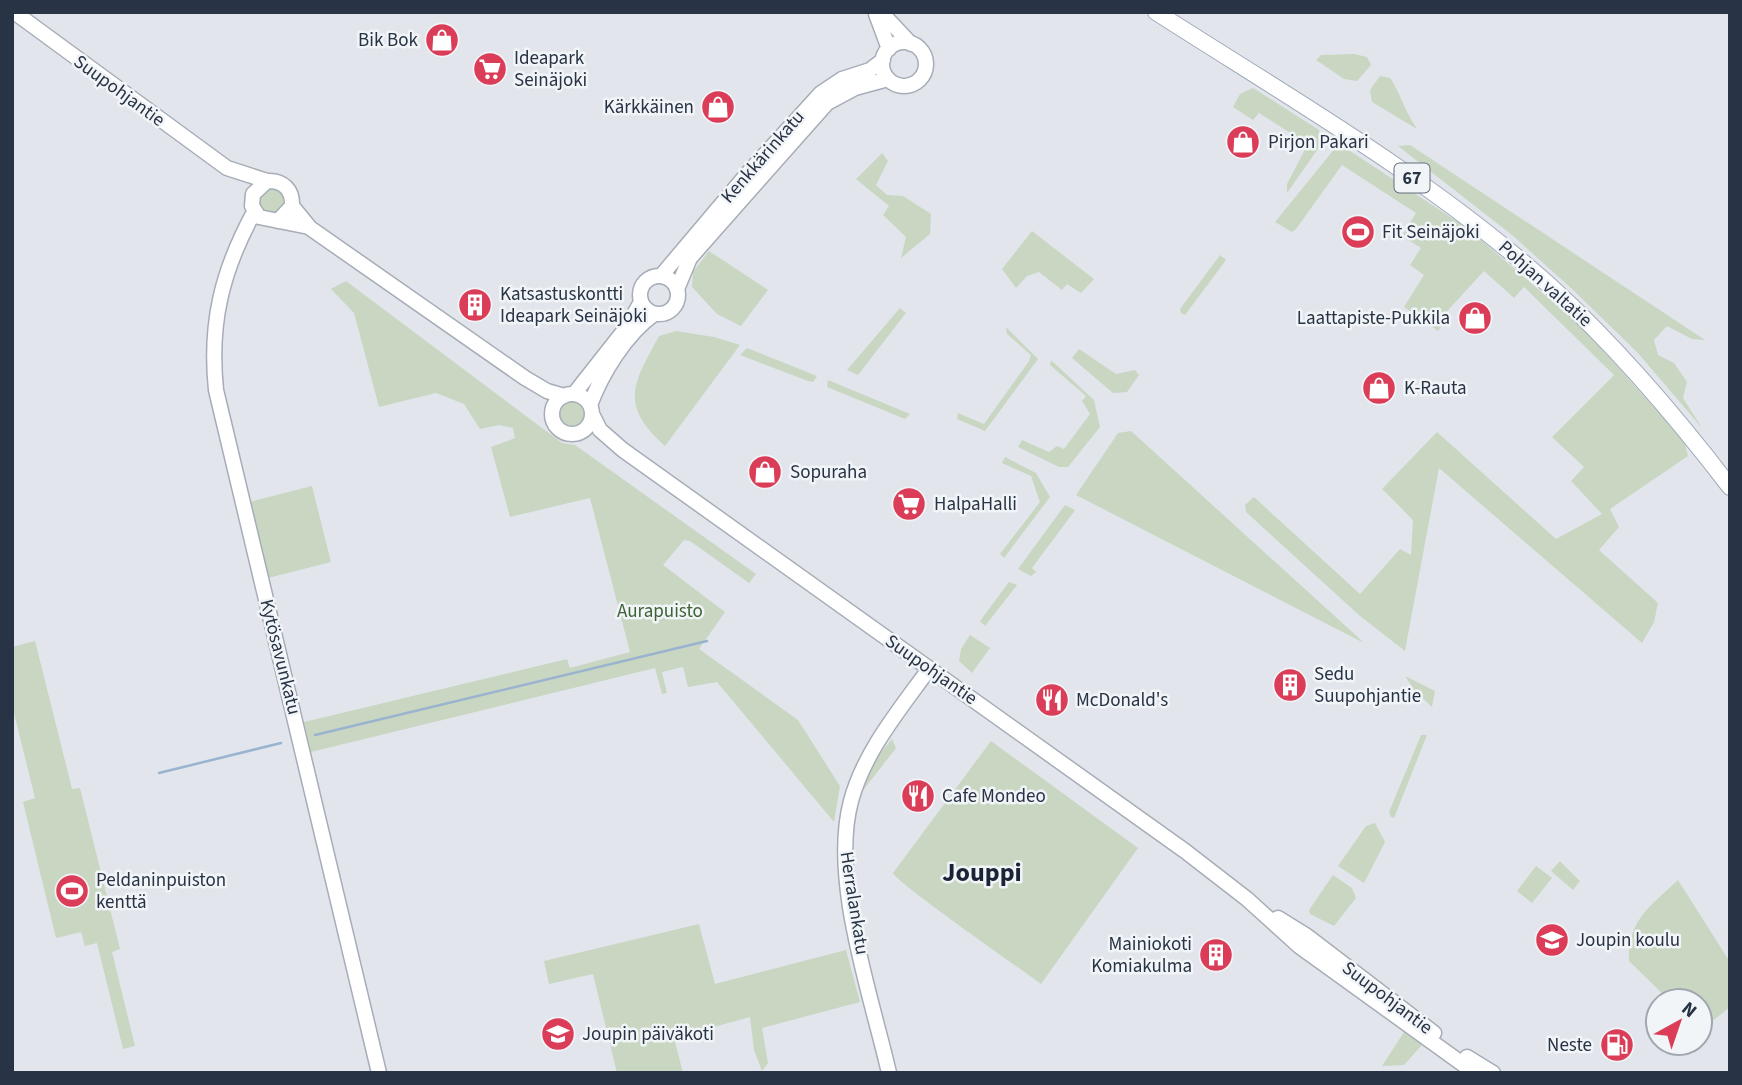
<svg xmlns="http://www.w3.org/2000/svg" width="1742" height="1085" font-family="'Source Sans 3',sans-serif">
  <rect width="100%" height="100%" fill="#e2e6ec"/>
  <path fill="#c8d6c2" d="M1354,54L1367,57L1371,65L1357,81L1344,79L1316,60L1321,55Z
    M1380,76L1390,78C1402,96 1404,110 1417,129L1372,102L1370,90Z
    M1253,88L1319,130L1320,146L1287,193V184L1308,144L1259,113L1253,120L1233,107L1240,94Z
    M1410,145L1705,340L1692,339L1667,326L1654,340L1658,355L1674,363L1687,382L1683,398L1702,428L1637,352L1571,288L1512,235L1398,146Z
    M1336,147H1344L1467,228L1581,326L1684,441L1688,456L1610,509L1619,527L1599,550L1658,603L1654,622L1642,643L1439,468L1405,651L1360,616L1246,512L1245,505L1254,497L1360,594L1400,549L1411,555L1413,520L1382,489L1437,432L1556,539L1602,514L1571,481L1584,467L1552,437L1614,375L1524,287L1514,298L1484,271L1439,320L1442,325L1438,331L1404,307L1424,275L1410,265L1421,248L1402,236L1416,213L1342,165L1296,229L1292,232L1275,222Z
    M882,153L888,161L876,185L887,195L903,196L931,214L930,234L901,258L906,237L883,215L889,206L856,179Z
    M258 201a13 13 0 1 1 26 0a13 13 0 1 1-26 0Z
    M1032,231L1094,279L1081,293L1067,284L1062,290L1039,272L1027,276L1016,288L1002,269Z
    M709,251L768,290L741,326L717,314L692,287L693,272Z
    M1220,255L1226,260L1185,315L1181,313L1180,309Z
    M346,281L562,443L575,445L756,574L749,583L690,541L684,540L663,565L725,612L699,649L798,720L840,786L834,822L717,682L688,687L683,667L662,672L667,693L662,694L655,668L311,752L304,722L567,659L570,668L630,652L590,498L510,517L491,447L515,438L513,428L499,425L480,429L464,404L436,393L379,407L354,313L331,289Z
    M900,308L906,313L858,375L847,370Z
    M1006,327L1038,359L985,431L957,419L958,413L984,424L1029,361L1031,355L1007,334Z
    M676,331L714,337L740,345L665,446C619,405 633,384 659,336Z
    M747,348L817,376L813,382L808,381L740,355Z
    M1079,349L1116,374L1135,370L1139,375L1127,392L1113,393L1072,358Z
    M1051,360L1094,400L1100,427L1068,467H1059L1018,447L1022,440L1049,452L1057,446L1064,449L1090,414L1082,401L1086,396L1050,365Z
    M828,380L910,414L905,419L827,387Z
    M558 414a14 14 0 1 1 28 0a14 14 0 1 1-28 0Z
    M1131,431L1361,640L1362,642L1076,495L1118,433Z
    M1005,457L1036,473L1050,497L1004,558L1000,554L1040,502L1031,476L1002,463Z
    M312,486L331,562L268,578L249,502Z
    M1065,505L1075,510L1073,513L1032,568L1036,572L1031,576L1018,569Z
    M1009,582L1017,585L985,626L980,621Z
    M970,635L990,648L972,673L959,661L961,649Z
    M35,641L72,789L80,788L120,949L112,952L135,1046L123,1049L97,943L85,946L81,932L56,938L23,802L35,798L12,705V647Z
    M1405,676L1435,691L1432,707L1415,691Z
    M1421,735H1427L1394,818L1391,817L1389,812Z
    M892,739L896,748L861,793L877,757Z
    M991,741L1138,848L1041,984C1021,969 898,884 893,873Z
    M1375,823L1385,842L1364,883L1338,866L1366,826Z
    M1560,861L1580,881L1573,890L1551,871Z
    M1536,866L1552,878L1532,903L1517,891Z
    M1333,875L1352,888L1356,898L1334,926L1310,914L1309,910Z
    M1678,880L1730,962V1007L1701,1030L1700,1001H1670L1629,961C1628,919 1650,907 1678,880Z
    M699,924L715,984L846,950L860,1002L762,1028L768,1063L762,1071L754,1050L750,1017L674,1038L683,1073H617L593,974L549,984L544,961Z
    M1404,1032L1422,1045L1404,1065L1382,1066Z"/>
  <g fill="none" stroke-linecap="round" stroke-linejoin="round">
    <path stroke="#9ab4cf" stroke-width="2.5" d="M315,735L707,641
      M159,773L281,743"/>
    <g stroke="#a6adb7" stroke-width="17">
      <path id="secondary" d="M14,12L227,168L267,181
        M881,12L911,44
        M876,14L889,49
        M882 64a22 22 0 1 1 44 0a22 22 0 1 1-44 0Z
        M292,206L310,228L525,378L547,391L564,396
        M254,212C222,271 209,323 216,390L379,1073
        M278,221L292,206C293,190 283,180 267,181L253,194L252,206L259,217L309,227
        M640 295a19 19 0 1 1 38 0a19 19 0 1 1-38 0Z
        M661,276L748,173L821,93L842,79L870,70L883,60
        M677,289L690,258L827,103L855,88L888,79
        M574,394L626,328L641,302
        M552 414a20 20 0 1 1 40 0a20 20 0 1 1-40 0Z
        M590,405C602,373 626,334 654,314
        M592,414L600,430L623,450L1185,851L1247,899L1299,946L1475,1073
        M1278,918L1307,936L1434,1033
        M1467,1057L1493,1073
        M889,1073C871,994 830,879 851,801C864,752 900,709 929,669"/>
    </g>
    <g stroke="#a0aab8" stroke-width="18">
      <path id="primary" d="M1156,12C1290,98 1430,178 1549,285C1616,346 1675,415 1730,487"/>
    </g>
    <use href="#secondary" stroke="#fff" stroke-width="14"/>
    <use href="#primary" stroke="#fff" stroke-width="16"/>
  </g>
  <defs>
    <g id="shop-disc" transform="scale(1.75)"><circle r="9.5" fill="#db3c57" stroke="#f2f5f8"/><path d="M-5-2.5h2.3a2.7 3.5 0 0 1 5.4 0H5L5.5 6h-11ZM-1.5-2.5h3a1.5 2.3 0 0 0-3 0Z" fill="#fff"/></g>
    <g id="supermarket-disc" transform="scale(1.75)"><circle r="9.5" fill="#db3c57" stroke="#f2f5f8"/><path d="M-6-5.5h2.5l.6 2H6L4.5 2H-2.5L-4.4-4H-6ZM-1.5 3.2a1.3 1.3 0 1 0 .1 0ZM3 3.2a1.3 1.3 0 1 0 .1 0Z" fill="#fff"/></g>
    <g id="stadium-disc" transform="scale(1.75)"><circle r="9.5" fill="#db3c57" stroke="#f2f5f8"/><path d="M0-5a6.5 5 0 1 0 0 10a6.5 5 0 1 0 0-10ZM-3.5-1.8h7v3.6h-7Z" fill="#fff"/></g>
    <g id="building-disc" transform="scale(1.75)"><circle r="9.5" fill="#db3c57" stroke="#f2f5f8"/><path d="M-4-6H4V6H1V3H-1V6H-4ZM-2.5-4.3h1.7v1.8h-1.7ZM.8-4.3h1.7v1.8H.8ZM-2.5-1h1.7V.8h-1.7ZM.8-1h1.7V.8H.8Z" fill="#fff"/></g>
    <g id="restaurant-disc" transform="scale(1.75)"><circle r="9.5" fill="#db3c57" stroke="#f2f5f8"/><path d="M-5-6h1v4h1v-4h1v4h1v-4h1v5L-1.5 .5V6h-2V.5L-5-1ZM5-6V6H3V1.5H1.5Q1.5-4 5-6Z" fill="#fff"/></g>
    <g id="school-disc" transform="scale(1.75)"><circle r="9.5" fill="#db3c57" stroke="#f2f5f8"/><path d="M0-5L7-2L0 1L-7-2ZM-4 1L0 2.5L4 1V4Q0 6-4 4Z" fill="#fff"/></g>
    <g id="fuel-disc" transform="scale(1.75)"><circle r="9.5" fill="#db3c57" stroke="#f2f5f8"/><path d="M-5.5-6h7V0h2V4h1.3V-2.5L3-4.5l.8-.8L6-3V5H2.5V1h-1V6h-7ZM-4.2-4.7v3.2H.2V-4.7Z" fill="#fff"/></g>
  </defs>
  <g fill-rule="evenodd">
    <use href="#shop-disc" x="442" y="40"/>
    <use href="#supermarket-disc" x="490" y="69"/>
    <use href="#shop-disc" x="718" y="107"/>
    <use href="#shop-disc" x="1243" y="142"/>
    <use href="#stadium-disc" x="1358" y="232"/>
    <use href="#building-disc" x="475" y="305"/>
    <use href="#shop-disc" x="1475" y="318"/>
    <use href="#shop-disc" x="1379" y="388"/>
    <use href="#shop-disc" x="765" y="472"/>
    <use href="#supermarket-disc" x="909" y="504"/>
    <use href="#building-disc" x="1290" y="685"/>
    <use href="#restaurant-disc" x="1052" y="700"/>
    <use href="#restaurant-disc" x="918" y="796"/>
    <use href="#stadium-disc" x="72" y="891"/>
    <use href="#school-disc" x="1552" y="940"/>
    <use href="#building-disc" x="1216" y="955"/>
    <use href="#school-disc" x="558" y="1034"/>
    <use href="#fuel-disc" x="1617" y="1045"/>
  </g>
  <g text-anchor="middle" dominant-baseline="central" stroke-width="5" stroke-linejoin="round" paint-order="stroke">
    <rect fill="#f2f5f8" stroke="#656d7b" stroke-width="2" x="1394.5" y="163.5" width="35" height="29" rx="5"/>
    <g font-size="18" font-weight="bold" fill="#283345">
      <text x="1412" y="178">67</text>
    </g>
    <g font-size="19" fill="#283345" stroke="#f2f5f8" text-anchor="start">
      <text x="418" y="40" text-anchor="end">Bik Bok</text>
      <text x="514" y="58">Ideapark<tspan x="514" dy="22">Seinäjoki</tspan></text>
      <text x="694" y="107" text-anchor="end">Kärkkäinen</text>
      <text x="1268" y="142">Pirjon Pakari</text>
      <text x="1382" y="232">Fit Seinäjoki</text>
      <text x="500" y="294">Katsastuskontti<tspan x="500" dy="22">Ideapark Seinäjoki</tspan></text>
      <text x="1450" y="318" text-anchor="end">Laattapiste-Pukkila</text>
      <text x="1404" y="388">K-Rauta</text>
      <text x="790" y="472">Sopuraha</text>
      <text x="934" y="504">HalpaHalli</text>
      <text x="1314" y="674">Sedu<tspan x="1314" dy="22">Suupohjantie</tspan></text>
      <text x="1076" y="700">McDonald's</text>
      <text x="942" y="796">Cafe Mondeo</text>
      <text x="96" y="880">Peldaninpuiston<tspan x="96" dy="22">kenttä</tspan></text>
      <text x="1576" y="940">Joupin koulu</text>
      <text x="1192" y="944" text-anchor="end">Mainiokoti<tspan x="1192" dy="22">Komiakulma</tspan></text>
      <text x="582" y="1034">Joupin päiväkoti</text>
      <text x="1592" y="1045" text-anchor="end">Neste</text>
    </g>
    <g font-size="19" fill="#283345" stroke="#f2f5f8">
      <text transform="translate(119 91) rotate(36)">Suupohjantie</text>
      <text transform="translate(763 157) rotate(-49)">Kenkkärinkatu</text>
      <text transform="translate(1545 284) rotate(42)">Pohjan valtatie</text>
      <text transform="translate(280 657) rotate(76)">Kytösavunkatu</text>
      <text transform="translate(931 670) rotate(35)">Suupohjantie</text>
      <text transform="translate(854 903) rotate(81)">Herralankatu</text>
      <text transform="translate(1387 998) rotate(37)">Suupohjantie</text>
    </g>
    <g font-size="19" fill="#3e6234" stroke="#f2f5f8">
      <text x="660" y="611">Aurapuisto</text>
    </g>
    <g font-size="26" font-weight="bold" fill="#1a2436" stroke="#f2f5f8">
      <text x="982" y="872">Jouppi</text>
    </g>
  </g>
  <rect width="1742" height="1085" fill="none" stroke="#283345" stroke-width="28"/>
  <g transform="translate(1679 1022) rotate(40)"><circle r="33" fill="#f2f5f8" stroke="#a1a7b0" stroke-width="2"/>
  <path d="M0-5L12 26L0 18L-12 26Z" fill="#db3c57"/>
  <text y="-10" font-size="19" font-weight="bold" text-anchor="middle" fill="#283345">N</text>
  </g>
</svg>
